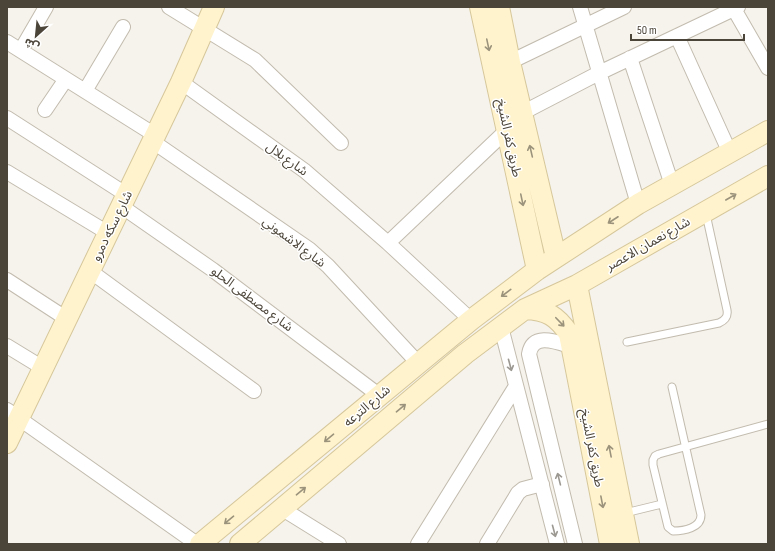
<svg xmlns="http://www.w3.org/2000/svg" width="775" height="551" font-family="'Sofia Sans Condensed','Noto Sans Arabic',sans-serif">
  <rect width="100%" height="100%" fill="#f6f3ec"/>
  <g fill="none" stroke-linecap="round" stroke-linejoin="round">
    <g stroke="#c2bbae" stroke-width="9">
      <path id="lane" d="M627,342L719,323C726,320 728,316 727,310L706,214
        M672,387L701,515C701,528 684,531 673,531L668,527L653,465V460L655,456L659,454L768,424
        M625,513L662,504"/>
    </g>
    <g stroke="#c2bbae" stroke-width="16">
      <path id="street" d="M169,7L255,60L341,143
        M580,7L638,204
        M734,9L768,68
        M677,36L730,153
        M7,42L155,135
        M21,50L46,7
        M630,58L672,185
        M510,62L624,7
        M181,82L305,171L388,243L471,320
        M85,91L123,27
        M45,110L66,79
        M522,113L599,73L738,7
        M7,118L127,195
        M152,141L309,249L328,266L418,363
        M7,172L108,233
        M121,206L213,270L380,396
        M388,243L507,130
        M90,271L254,391
        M7,280L67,319
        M501,327L557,544
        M7,346L43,368
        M573,347C559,343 533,331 529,354L575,544
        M7,410L197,544
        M281,508L339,544
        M418,544L516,386
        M487,544L518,493L523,489L542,484"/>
    </g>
    <g stroke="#d6c79b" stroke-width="22">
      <path id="secondary" d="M480,7L537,270
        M499,7L510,62L556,257
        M577,285L629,544
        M525,309C547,310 557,316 569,334L610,544
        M7,443L181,82L214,7
        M200,544L471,320L537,270L638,204L768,131
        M240,544L465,354L525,309L577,285L768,176"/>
    </g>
    <use href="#lane" stroke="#fff" stroke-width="7"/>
    <use href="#street" stroke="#fff" stroke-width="14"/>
    <use href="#secondary" stroke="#fff3cd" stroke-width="20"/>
  </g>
  <defs><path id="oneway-shaft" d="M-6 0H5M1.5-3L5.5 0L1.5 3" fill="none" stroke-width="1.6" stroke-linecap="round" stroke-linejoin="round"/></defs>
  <g stroke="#9c937c">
    <use href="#oneway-shaft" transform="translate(488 45) rotate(78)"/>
    <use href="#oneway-shaft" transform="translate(531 151) rotate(-103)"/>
    <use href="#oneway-shaft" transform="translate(731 197) rotate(-30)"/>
    <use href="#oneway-shaft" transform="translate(522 200) rotate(78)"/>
    <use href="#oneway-shaft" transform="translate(613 220) rotate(147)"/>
    <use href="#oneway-shaft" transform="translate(506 293) rotate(143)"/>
    <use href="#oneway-shaft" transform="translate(560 322) rotate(46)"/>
    <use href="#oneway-shaft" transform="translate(401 408) rotate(-40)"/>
    <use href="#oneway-shaft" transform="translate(329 438) rotate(140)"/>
    <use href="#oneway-shaft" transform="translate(610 451) rotate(-101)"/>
    <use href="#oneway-shaft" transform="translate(301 491) rotate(-40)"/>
    <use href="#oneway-shaft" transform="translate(602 502) rotate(79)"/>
    <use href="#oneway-shaft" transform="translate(229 520) rotate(140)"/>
  </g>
  <g stroke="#9c9892">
    <use href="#oneway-shaft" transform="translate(510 365) rotate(75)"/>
    <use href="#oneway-shaft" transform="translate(559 479) rotate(-104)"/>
    <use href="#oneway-shaft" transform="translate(554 531) rotate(75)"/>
  </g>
  <g text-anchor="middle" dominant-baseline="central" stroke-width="3" stroke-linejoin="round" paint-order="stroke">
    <g font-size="13" fill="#4b4439" stroke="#fff">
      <text transform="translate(509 138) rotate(78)">طريق كفر الشيخ</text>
      <text transform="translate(287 159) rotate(36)">شارع بلال</text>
      <text transform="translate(112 226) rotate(-64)">شارع سكه دمرو</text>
      <text transform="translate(294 242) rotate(37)">شارع الاشموني</text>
      <text transform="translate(648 244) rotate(-30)">شارع نعمان الاعصر</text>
      <text transform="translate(252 299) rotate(37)">شارع مصطفى الحلو</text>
      <text transform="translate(367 406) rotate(-40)">شارع الترعه</text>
      <text transform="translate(592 448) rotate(79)">طريق كفر الشيخ</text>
    </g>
  </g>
  <rect width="775" height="551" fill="none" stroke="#4b4439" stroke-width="16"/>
  <g transform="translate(36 36) rotate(207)" stroke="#ffffff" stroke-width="3" paint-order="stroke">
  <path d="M0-3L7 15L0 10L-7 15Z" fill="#4b4439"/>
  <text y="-6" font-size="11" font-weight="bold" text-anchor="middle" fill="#4b4439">ش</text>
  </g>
  <path d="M631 34v6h113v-6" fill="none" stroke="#4b4439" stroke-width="2"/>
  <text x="637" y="34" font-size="12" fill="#4b4439" stroke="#ffffff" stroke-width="3" paint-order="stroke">50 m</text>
</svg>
